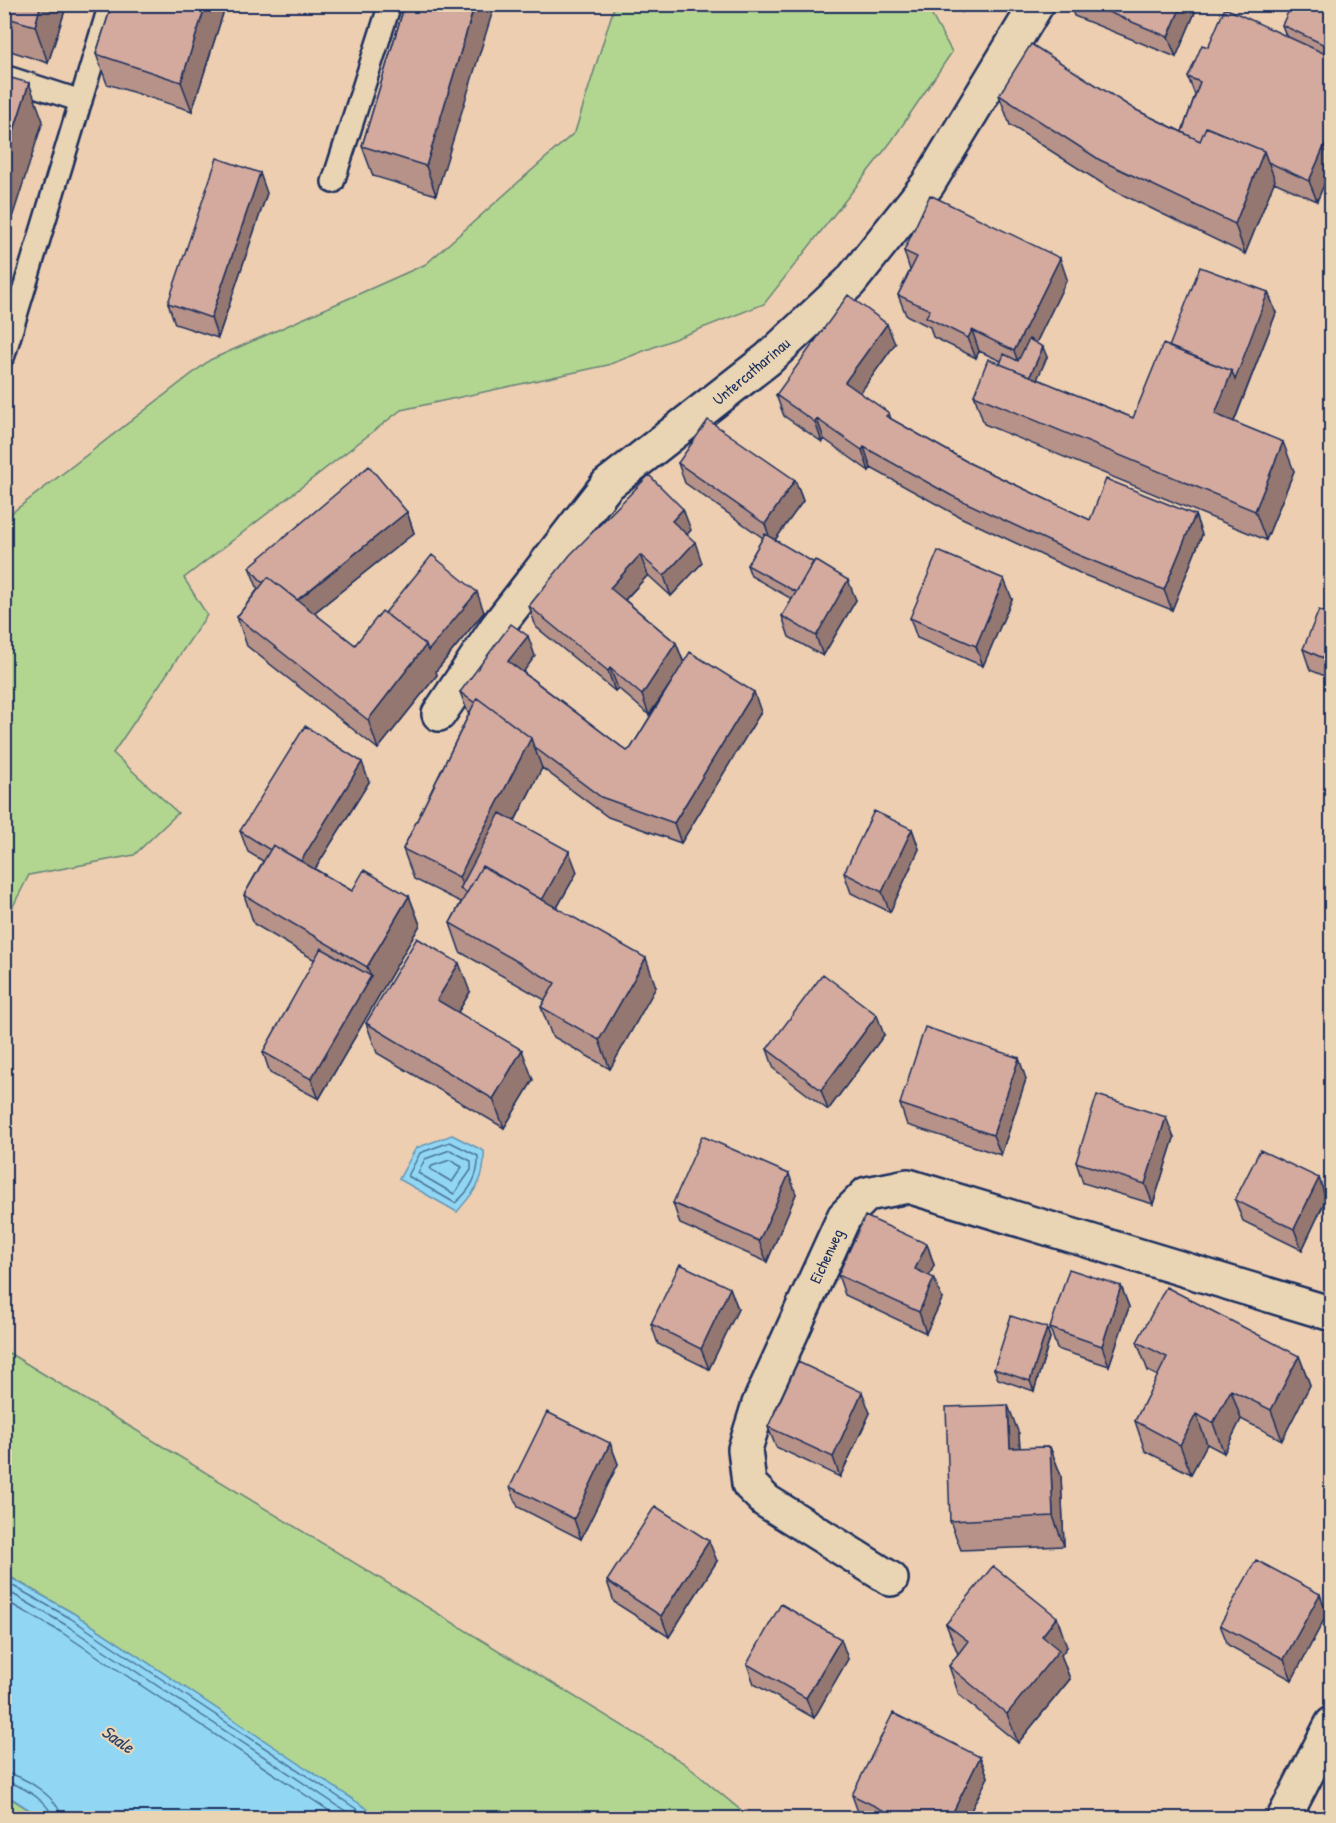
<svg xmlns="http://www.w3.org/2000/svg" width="1336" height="1823" font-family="'Patrick Hand',sans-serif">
  <rect width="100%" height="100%" fill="#edceb0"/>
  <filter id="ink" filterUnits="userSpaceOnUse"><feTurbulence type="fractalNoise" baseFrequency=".0167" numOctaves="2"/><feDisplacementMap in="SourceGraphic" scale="12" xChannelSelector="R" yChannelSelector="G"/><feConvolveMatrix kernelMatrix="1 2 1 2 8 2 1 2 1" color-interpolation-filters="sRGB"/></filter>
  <g filter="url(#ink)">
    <path fill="#b2d690" stroke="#668277" stroke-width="1.5" d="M615,4L926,5L952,52L891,142L764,304L608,365L401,410L184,578L207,615L113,753L178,813L134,855L29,875L5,922V518L210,360L426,264L575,132Z
      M4,1350L684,1763L750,1818H380L73,1613L5,1574Z
      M4,1794L42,1818H5Z"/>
    <path fill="#91d7f3" stroke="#6294b7" stroke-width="1.5" d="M452,1135L484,1151C485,1181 476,1189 457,1212L399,1179L416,1148Z
      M4,1574L73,1613L381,1818H42L5,1794Z"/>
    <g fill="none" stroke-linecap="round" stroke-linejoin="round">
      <path stroke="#4a729a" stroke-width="1.5" d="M450,1142L478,1156C479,1175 470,1191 455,1203L408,1176L420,1153Z
        M450,1150L471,1161V1170L454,1194L418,1173L425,1159Z
        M450,1160L462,1167L452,1182L430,1169L432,1166Z
        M4,1581L70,1618L370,1818
        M4,1589L66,1625L356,1818
        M4,1600L61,1632L340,1818
        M4,1773C23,1774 60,1799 61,1818
        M4,1782C19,1783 51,1803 52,1818"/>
      <g stroke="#1b2f5e" stroke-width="26">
        <path id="lane" d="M4,76L81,101
          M333,182L390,4
          M4,355L110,4"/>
      </g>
      <g stroke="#1b2f5e" stroke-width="38">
        <path id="street" d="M439,714L497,627L607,485L768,359L850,282L928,184L1037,4
          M891,1579L766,1501L749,1484L745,1449L759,1404L844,1217L867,1194L908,1186L1332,1314
          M1284,1818L1332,1724"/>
      </g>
      <use href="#lane" stroke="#e9d4b3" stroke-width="21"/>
      <use href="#street" stroke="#e9d4b3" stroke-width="33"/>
    </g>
    <path fill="#b69288" stroke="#1b2f5e" stroke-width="1.5" d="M4,4H67L48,63L4,49Z
      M112,4H226L192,111L107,84L96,54Z
      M405,4L436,195L373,176L362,146Z
      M950,4H966L962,12Z
      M1070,4H1194L1196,10L1176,57L1074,16Z
      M1332,4V166L1317,201L1274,182L1245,254L1111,189L1010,125L999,95L1134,109L1182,132L1195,95L1188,77L1208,47L1286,36L1282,25Z
      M267,193L218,338L175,324L168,303Z
      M904,251L1067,279L1036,343L1047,357L1037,379L1133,418L1169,347L1268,292L1276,313L1234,422L1294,471L1266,540L984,424L974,395L1000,364L1001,361L979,351L976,358L933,337L930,327L906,315L898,295L910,270Z
      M895,344L860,393L889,413L891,419L971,464L1090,520L1195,515L1202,535L1172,610L1084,575L960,517L871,468L869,471L824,439L822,442L784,416L776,395Z
      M678,463L795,480L803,501L775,540L856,600L823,656L789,637L782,616L792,599L751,576L747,565L763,538L685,483Z
      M407,512L414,533L314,613L355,645L385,613L484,612L436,671L437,675L378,749L247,646L237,617L258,589L257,587L249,567Z
      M691,530L686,535L702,563L671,596L648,575L625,600L676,643L684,663L761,712L681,843L608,817L542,768L515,821L577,872L557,908L656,987L610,1069L552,1036L541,1007L545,1000L460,952L450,923L461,902L414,879L403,849L469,714L468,713L460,692L535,656L523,672L627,751L631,748L672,681L649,715L618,688L615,691L536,627L529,606Z
      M1012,599L983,666L917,638L910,618Z
      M1332,615V679L1310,670L1303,649Z
      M369,782L315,869L352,891L409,896L420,925L319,1099L270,1073L263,1052L315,960L254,924L244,895L263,861L248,852L240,831Z
      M912,829L919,849L890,912L851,893L844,873Z
      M470,992L458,1012L533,1080L504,1128L377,1053L366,1023Z
      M884,1035L828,1110L774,1069L767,1049Z
      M1026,1079L1001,1155L907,1125L900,1104Z
      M1174,1138L1153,1204L1083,1183L1076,1162Z
      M1319,1178L1326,1199L1302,1250L1243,1221L1235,1200Z
      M796,1194L767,1262L680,1224L673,1203Z
      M927,1244L934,1265L929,1276L942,1299L926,1333L845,1295L838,1275Z
      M1121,1286L1129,1307L1109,1366L1057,1349L1050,1328Z
      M730,1288L738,1309L709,1369L658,1344L651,1324Z
      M1047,1328L1050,1338L1034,1391L998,1379L994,1369Z
      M1137,1342L1299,1356L1310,1385L1282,1440L1241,1419L1224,1453L1207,1444L1191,1474L1145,1451L1135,1421L1158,1376L1148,1371Z
      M870,1413L840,1477L776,1447L768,1427Z
      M1019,1434L1020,1448L1050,1447L1061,1476L1064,1546L961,1550L950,1521Z
      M610,1443L618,1464L581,1539L518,1507L510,1487Z
      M717,1561L669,1637L614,1602L607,1581Z
      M1327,1614L1292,1680L1228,1645L1220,1625Z
      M946,1624L1067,1647L1061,1655L1070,1679L1018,1743L959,1695L949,1666L958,1654Z
      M848,1659L814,1718L754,1684L747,1664Z
      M980,1757L988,1777L967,1818H865L859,1815L852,1795Z"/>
    <path fill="#94776f" stroke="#1b2f5e" stroke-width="1.5" d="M41,4H67L48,63L35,26Z
      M206,4H226L192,111L181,82Z
      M475,4H495L436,195L426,166Z
      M959,4H966L962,12Z
      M1182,4H1194L1196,10L1176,57L1168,37Z
      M1332,36V59L1327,46Z
      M29,83L43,121L4,243V162Z
      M1332,128V166L1317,201L1309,181Z
      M1264,151L1275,180L1245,254L1235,224Z
      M260,173L267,193L218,338L211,318Z
      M1060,258L1067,279L1022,372L1014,351Z
      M1268,292L1276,313L1225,444L1215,414L1232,371Z
      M887,324L895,344L853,403L845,382Z
      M972,330L979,351L976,358L968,338Z
      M1043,347L1047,357L1028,400L1024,390Z
      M817,419L824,439L822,442L815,422Z
      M1283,442L1294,471L1266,540L1255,511Z
      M864,447L871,468L869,471L862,450Z
      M795,480L803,501L772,544L765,524Z
      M683,509L691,530L680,542L672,521Z
      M407,512L414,533L300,624L293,604Z
      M1195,515L1202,535L1172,610L1164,590Z
      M695,542L702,563L671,596L664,576Z
      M640,555L648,575L617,608L610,588Z
      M1004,579L1012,599L983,666L976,646Z
      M848,580L856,600L823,656L816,636Z
      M477,592L484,612L436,671L437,675L378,749L368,720L426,645Z
      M528,636L535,656L516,682L508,661Z
      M676,643L684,664L649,715L642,695Z
      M610,668L618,688L615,691L608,671Z
      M754,692L761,712L681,843L674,823Z
      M531,738L542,768L486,876L473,897L465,892L459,877Z
      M362,762L369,782L304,887L297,867Z
      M912,829L919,849L890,912L882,892Z
      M569,851L577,872L547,925L539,905Z
      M409,896L420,925L319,1099L311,1079L371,976L367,967Z
      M646,958L656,987L610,1069L599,1040Z
      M459,963L470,992L448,1029L437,1000Z
      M877,1015L884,1035L828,1110L821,1090Z
      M522,1050L533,1080L504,1128L493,1099Z
      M1019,1058L1026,1079L1001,1155L993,1135Z
      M1166,1117L1174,1138L1153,1204L1145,1184Z
      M789,1174L796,1194L767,1262L759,1241Z
      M1319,1178L1326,1199L1302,1250L1294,1229Z
      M927,1244L934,1265L923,1290L915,1269Z
      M934,1278L942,1299L926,1333L919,1312Z
      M1121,1286L1129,1307L1109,1366L1102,1346Z
      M730,1288L738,1309L709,1369L701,1349Z
      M1047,1328L1050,1338L1034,1391L1030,1381Z
      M1299,1356L1310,1385L1282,1440L1271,1410Z
      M1231,1390L1241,1419L1224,1453L1213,1423Z
      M862,1392L870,1413L840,1477L833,1457Z
      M1008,1405L1019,1434L1021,1478L1010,1448Z
      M1196,1414L1207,1444L1191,1474L1180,1445Z
      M610,1443L618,1464L581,1539L574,1519Z
      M1050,1447L1061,1476L1064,1546L1053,1516Z
      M709,1541L717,1561L669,1637L661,1616Z
      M1320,1594L1327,1614L1292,1680L1284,1659Z
      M1057,1617L1067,1647L1061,1655L1070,1679L1018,1743L1007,1714L1042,1636Z
      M841,1639L848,1659L814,1718L806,1698Z
      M980,1757L988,1777L967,1818H950Z"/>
    <path fill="#d4aa9e" stroke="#1b2f5e" stroke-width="1.5" d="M4,4H41L35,26L4,17Z
      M112,4H206L181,82L96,54Z
      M405,4H475L426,166L362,146Z
      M1089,4H1182L1168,37Z
      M1292,4H1332V36L1327,46L1282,25Z
      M1225,8L1332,57V128L1309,181L1268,162L1264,151L1206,127L1200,141L1182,132L1200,82L1188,77L1202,45L1208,47Z
      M1031,44L1134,109L1200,141L1206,127L1264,151L1235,224L1100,160L999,95Z
      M4,76L29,83L4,162Z
      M217,158L260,173L211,318L168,303Z
      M930,195L1060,258L1014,351L972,330L968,338L926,317L930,310L898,295L917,257L904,251Z
      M1200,267L1268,292L1235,380L1232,371L1169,347Z
      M848,295L887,324L845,382L889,413L886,416L971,464L1090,520L1106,479L1195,515L1164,590L1076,554L952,496L864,447L862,450L817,419L815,422L776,395Z
      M1029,339L1043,347L1030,376L1000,364L1004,354L1018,361Z
      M1163,344L1232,371L1215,414L1283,442L1255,511L974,395L988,359L1133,418Z
      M708,420L795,480L765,524L678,463Z
      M369,466L407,512L297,600L268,577L263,583L249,567Z
      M649,475L683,509L672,521L695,542L664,576L640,555L610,588L676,643L642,695L610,668L608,671L529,606L570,555Z
      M765,534L813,562L796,592L747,565Z
      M938,551L1004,579L976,646L910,618Z
      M432,555L477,592L428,651L426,645L385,613Z
      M815,560L848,580L816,636L782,616Z
      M268,577L355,645L382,611L426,645L368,720L237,617Z
      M1319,610L1332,615V662L1303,649Z
      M511,624L528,636L508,661L627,751L631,748L690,652L754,692L674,823L601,797L534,747L531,738L477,698L475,703L460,692Z
      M477,698L531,738L459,877L403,849Z
      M305,726L362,762L301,861L273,845L270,850L240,831Z
      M874,811L912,829L882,892L844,873Z
      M500,813L569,851L542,900L482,866L467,893L460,889Z
      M273,845L352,891L364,870L409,896L367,967L244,895Z
      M482,866L646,958L599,1040L541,1007L555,983L450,923Z
      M417,938L459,963L437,1000L522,1050L493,1099L366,1023Z
      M321,948L371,976L311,1079L263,1052Z
      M823,974L877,1015L821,1090L767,1049Z
      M925,1027L1019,1058L993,1135L900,1104Z
      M1097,1095L1166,1117L1145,1184L1076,1162Z
      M702,1136L789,1174L759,1241L673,1203Z
      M1260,1150L1319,1178L1294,1229L1235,1200Z
      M865,1216L927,1244L915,1269L934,1278L919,1312L838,1275Z
      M680,1264L730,1288L701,1349L651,1324Z
      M1069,1269L1121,1286L1102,1346L1050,1328Z
      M1166,1287L1299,1356L1271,1410L1231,1390L1213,1423L1196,1414L1180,1445L1135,1421L1167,1357L1137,1342Z
      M1011,1316L1047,1328L1030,1381L994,1369Z
      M798,1362L862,1392L833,1457L768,1427Z
      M1008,1405L1010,1448L1050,1447L1053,1516L950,1521L946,1407Z
      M547,1412L610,1443L574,1519L510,1487Z
      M655,1506L709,1541L661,1616L607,1581Z
      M1256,1560L1320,1594L1284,1659L1220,1625Z
      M993,1566L1057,1617L1042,1636L1059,1650L1007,1714L949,1666L968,1641L946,1624Z
      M781,1604L841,1639L806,1698L747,1664Z
      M893,1713L980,1757L950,1818H899L852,1795Z"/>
  </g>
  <g text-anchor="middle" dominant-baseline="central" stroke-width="4.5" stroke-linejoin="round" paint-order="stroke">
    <g font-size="16" fill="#1b2f5e" stroke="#e9d4b3">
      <text transform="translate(751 371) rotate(-40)">Untercatharinau</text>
      <text transform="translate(826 1256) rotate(-65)">Eichenweg</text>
    </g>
    <g font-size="18" font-style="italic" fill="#27406d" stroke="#e9d4b3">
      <text transform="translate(118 1739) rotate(35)">Saale</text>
    </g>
  </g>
  <rect width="1336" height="1823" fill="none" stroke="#e9d4b3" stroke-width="24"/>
  <rect x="12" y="12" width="1312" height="1799" fill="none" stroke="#1b2f5e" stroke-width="2" filter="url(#ink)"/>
</svg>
